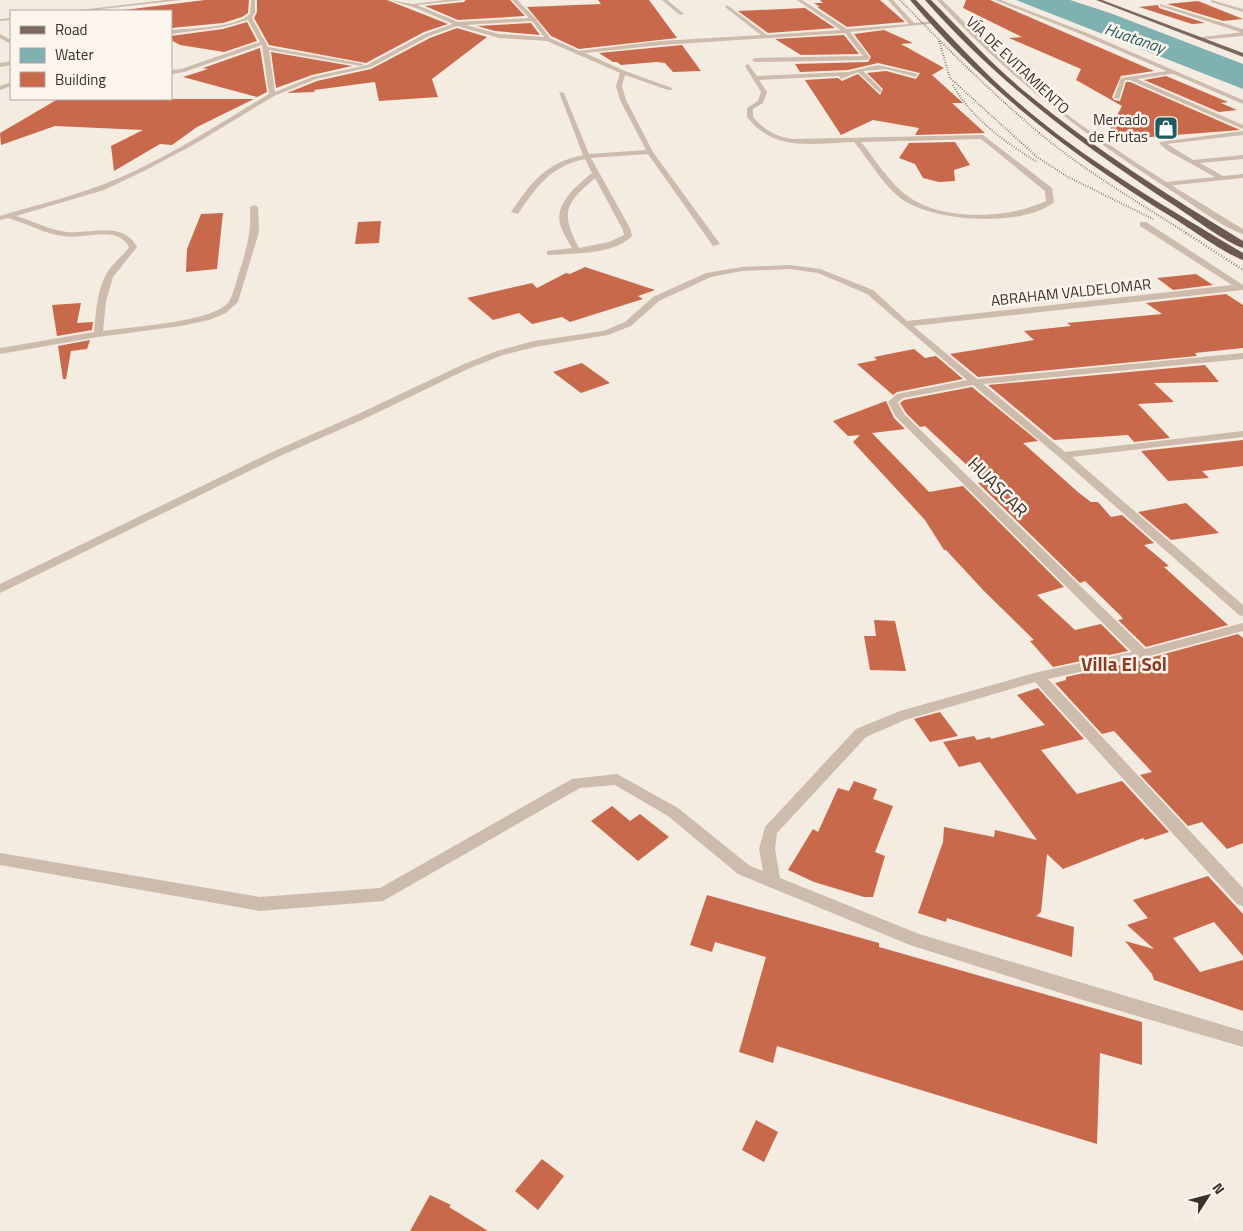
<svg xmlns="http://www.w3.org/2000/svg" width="1243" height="1231" font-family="'Titillium Web',sans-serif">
  <rect width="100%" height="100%" fill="#f4ebe1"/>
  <path fill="#7fb0b2" d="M1016,0H1052L1103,17L1243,72V89Z"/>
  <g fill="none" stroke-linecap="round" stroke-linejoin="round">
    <path fill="#7fb0b2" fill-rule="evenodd" d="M1043,0H1070L1110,13L1243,64V79L1096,21L1045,4Z"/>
  </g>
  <path fill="#c8694b" d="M205,0H249L248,13L242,17L223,23L171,28V11L124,10Z
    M257,0H387L448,24L424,32L366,63L269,45L254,18L257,12Z
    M466,0H510L525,16L458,20L425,6L464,2Z
    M598,0H649L677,38L579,49L551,36L527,7L601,4Z
    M820,0H880L905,22L847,27L817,7H820L814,3H823Z
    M966,0H990L1154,71L1121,76L1112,97L1114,100L1120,101L1126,82H1130L1240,130L1124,139L1109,131L1122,106L1076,80L1081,69L1009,38L1022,37L963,8Z
    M1198,1L1243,19L1223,21L1167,4Z
    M1158,5L1159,8L1205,23L1192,24L1139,7Z
    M805,8L835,28L768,33L738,11Z
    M247,22L257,41L224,52L180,45L171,40V36L223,29Z
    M531,23L540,35L495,31L477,26Z
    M457,28L487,37L432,79L438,97L379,101L375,82L314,90L315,92L287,93L317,81L371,69L430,38Z
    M884,30L913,43L901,44L944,68L932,75L963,103H952L985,133L915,135L919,128L873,120L841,135L805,80L838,78L842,81L858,74L880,95L883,89L867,73L886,71L916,79L920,73L878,63L848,70L800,72L795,64L868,62L871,57L854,34Z
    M844,35L859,54L801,55L775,39Z
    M682,45L701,71L673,72L665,63L656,62L621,65L617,62H613L599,53Z
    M260,48L267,92L257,97L183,77L208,69L203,68Z
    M271,52L352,66L312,75L276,88Z
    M1166,76L1228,102L1221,103L1237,110L1219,112L1144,80Z
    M58,99H254L197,127L172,145L160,144L114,171L111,146L143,130L55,126L1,145L0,133Z
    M955,142L970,165L954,170L955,181L939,182L923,178L915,164L899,158L909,143Z
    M223,213L217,269L186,272L187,249L201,214Z
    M381,221L379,243L355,244L358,222Z
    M585,267L655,290L638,296L643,299L570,322L562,317L532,324L519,313L493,320L467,298L532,283L537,288L566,273L570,274Z
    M1196,274L1213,285L1173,290L1157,278Z
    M1226,294L1243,305V348L1195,353L1197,356L978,377L950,354L1034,340L1024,331L1071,326L1067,323L1162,314L1146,303Z
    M81,303L77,323L93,322L92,330L57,336L52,305Z
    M90,340L87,349L71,351L66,379H63L58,346Z
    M914,349L925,358L936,356L963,379L897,392L893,395L857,364L877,360L874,357Z
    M582,363L610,383L581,393L553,372Z
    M1205,365L1219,382L1154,383L1174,402L1138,404L1170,438L1134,442L1128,435L1054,440L988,385Z
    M972,387L1038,441L1023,443L1079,493L1091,502H1098L1111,517L1122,515L1154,543L1144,545L1169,566L1164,567L1228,625L1146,647L1118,620L1123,619L1121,616L1085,581L1080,583L978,483L985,482L925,426L920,427L906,413L900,403L904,400Z
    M886,401L894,418L905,429L872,433L929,492L963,486L1064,587L1037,595L1075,630L1101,624L1128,651L1053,667L1030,641L1034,640L984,591L946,550H944L925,520L853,442L860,435L848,436L833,421Z
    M1243,440V466L1202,471L1209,478L1168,481L1141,451Z
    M1186,503L1219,533L1171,540L1138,512Z
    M874,620L895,621L906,671L870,670L864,636H876Z
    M1238,634L1243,638V843L1227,849L1202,822L1188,826L1140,775L1152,772L1114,731L1102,734L1055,683L1066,680V677L1142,660Z
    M1038,688L1084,739L1041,750L1077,794L1122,781L1169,832L1145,840L1143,838L1063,869L1047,854L1041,912L1036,916L1074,927L1072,957L947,918L946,922L918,913L943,842L944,827L994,837L995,830L1037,840L980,762L959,767L943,742L974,736L977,740L990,737L991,739L1045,725L1017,695Z
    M940,712L958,736L930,742L914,719Z
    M854,781L877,789L873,799L893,806L875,852L885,856L873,897H864L814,882L788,870L813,829L818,832L838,788L849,791Z
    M612,806L630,821L640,814L669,837L638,861L591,821Z
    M1208,876L1243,914V956L1214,922L1173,938L1200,972L1243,960V1011L1154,980L1152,974L1125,941L1154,949L1127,925L1148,918L1133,900Z
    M707,895L879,943V947L1142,1022V1065L1100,1053L1097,1144L777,1046L773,1063L739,1052L766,957L715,942L712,952L690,945Z
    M756,1120L778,1132L764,1162L742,1150Z
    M542,1159L564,1176L538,1210L515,1191Z
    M430,1195L451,1205L449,1207L488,1231H410Z"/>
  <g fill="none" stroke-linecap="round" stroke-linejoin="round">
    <path fill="#cdbbac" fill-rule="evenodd" d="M1211,0L1243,9V12L1211,2Z
      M1160,4L1243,29V33L1160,6Z
      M748,64L757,76L848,72L878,65L918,74L916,77L886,69L863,71L882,90L880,93L858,72L841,79L839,76L759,80L767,92L763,103L753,109V117C765,130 775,137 793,139L983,135L1052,188L1054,202C1023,228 932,222 900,198C882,183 869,160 854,142C813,143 775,153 747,117V108L758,101L761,92L745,66ZM981,139L1045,191L1046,201C1008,219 941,222 906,195C888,181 875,159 861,142Z
      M1174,70L1176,73L1137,79L1243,125V129L1130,80H1125L1119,99L1114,98L1121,78Z
      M1243,131V135L1167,144L1193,160L1243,155V159L1200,163L1223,176L1243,174V178L1166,186L1162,184L1166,182L1215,177L1168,151L1160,144V142Z"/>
    <path fill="#cdbbac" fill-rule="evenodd" d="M165,0H181L85,11H71Z
      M251,0H255V12L252,18L268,47L364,64L361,66L269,50L275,92L312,77L367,65L425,34L453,24L416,8L389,0L413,4L445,0H464L417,5L458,22L529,18L512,0H517L535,18L550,38L579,51L661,41L761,35L725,7L727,5L767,35L841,30L797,0H802L847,29L909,24L888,0H893L914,23L935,21L938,23L850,32L870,58L867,60L755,62L752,60L755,58L863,56L845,33L661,45L585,53L625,71L672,88V90H668L625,75L622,86L626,100L653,152L720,244L713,246L648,154L591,158L631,230L632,236C613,255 575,253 550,255H547V251L572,248C568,240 562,232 560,224C555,202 578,185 592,173L585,159C551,166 536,187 518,214L511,212C532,182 545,163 583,155L559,92L564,93L589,154L646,150L620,100L616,86L620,73L547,41L499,38L457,26L429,36L371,67L316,79L274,96L193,145L144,171L104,190L16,216C31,220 45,228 61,231C87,237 121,218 137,247L113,277L106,301L103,331C128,327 219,322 230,300C235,290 237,277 241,267C248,242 251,233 250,207L254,205L258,207L259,232L238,302L226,313L209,320L181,326L98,337L0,354V348L94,332C96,312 97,288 108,271C114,262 123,256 129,247C117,224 83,240 63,236C46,234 30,225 14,220L8,218L0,220V216C33,206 67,198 99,186C159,164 214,127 269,94L262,45L184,72L171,74V70L181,69L260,42L248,20L223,27L171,34V30C191,28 235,28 250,14ZM532,21L544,37L499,34L466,25ZM595,178L623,230L624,235L609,242L579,248C560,212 565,204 595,178Z
      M662,0H667L684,14L680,15Z
      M937,0H942C974,31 1003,63 1038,92C1102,144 1173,186 1243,229V234C1224,228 1193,205 1175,193C1085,136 1009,78 937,0Z
      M995,0H1001L1087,33L1243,100V104L1083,35Z
      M11,18V20L0,21V19Z
      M1243,32V36L1198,40L1195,38Z
      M0,34L11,40V44L0,38Z
      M11,61V65L0,67V63Z
      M11,82V86L0,90V86Z
      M1140,222H1146L1243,285V290L913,326L977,379L1243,353V359L983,384L1065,452L1243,431V437L1072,457L1243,605V616L1239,615L1059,457L973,385L903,398L898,402L904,414L1145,649L1243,623V631L1142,658L1048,679L1243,888V906L1237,904L1035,682L905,720L866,737L777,833L775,849L780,878L919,934L1243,1031V1047L1086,1001L910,945L738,874L668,816L615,785L580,788L383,901L260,911L0,865V853L260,897L380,888L572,779L617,774L678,808L750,866L763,871L759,849L765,827L856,729L900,711L1038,672L1132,652L896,417L888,402L897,394L967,380L867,294L818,273L790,269L742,271L711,277L659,301L631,326L608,335L535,347L503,355L470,368L364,419L280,456L0,593V584L272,452L356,415L464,364L497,351L534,341L603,331L625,322L653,297L706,273L742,267L790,265L820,269L873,290L907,321L1232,285L1140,226Z"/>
    <path fill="#7d675c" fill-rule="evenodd" d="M1096,0H1102L1243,53V57Z"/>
    <path fill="#6c584f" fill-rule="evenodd" d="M910,0H916C954,40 990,80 1033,115C1098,168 1171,210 1243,253V260C1226,254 1192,230 1175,219C1074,157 987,91 910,0Z
      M925,0H931C963,32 994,67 1029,95C1096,150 1169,196 1243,241V248C1225,242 1192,217 1175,206C1084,147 997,82 925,0Z"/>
    <path stroke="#3b302b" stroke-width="2" stroke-dasharray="0.5 2" stroke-linecap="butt" d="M900,0C946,47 992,94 1043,136C1088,173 1139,203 1188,234
      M939,41L950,78L1037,157L1068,177L1153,219
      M953,85C970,117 1006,143 1037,162"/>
    <path stroke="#3b302b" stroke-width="2.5" stroke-dasharray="0.5 2.5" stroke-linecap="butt" d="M1186,233L1243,270"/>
  </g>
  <defs>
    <g id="shop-square" transform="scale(1.25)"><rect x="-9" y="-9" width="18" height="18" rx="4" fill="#1f5a5e" stroke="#fbf5ee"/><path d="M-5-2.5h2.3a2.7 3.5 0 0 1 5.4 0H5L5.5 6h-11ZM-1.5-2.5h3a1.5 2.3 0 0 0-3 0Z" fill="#fff"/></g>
  </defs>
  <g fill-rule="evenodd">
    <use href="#shop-square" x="1166" y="128"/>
  </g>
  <g text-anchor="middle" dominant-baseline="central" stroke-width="5" stroke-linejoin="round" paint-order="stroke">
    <g font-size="15" fill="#3b302b" stroke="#fbf5ee">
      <text transform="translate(1018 65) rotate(43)">VÍA DE EVITAMIENTO</text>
      <text transform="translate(1071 292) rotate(-6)">ABRAHAM VALDELOMAR</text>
    </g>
    <g font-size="15" fill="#3b302b" stroke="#fbf5ee" text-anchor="end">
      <text x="1148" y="119">Mercado<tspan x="1148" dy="17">de Frutas</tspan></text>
    </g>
    <g font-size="16" font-style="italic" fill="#1f5a5e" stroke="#fbf5ee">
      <text transform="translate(1135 38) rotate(19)">Huatanay</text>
    </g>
    <g font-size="18" fill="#3b302b" stroke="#fbf5ee">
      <text transform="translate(998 487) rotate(45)">HUASCAR</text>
    </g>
    <g font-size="19" font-weight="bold" fill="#8c3b22" stroke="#fbf5ee">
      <text x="1124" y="663">Villa El Sol</text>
    </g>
  </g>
  <rect x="10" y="10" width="162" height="90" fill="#fbf5ee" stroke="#aea6a0"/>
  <rect x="20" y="26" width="25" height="8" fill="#7d675c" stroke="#aea6a0"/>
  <text x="55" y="35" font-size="15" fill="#3b302b">Road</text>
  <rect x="20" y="48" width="25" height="15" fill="#7fb0b2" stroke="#aea6a0"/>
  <text x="55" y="60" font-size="15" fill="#3b302b">Water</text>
  <rect x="20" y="72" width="25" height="15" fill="#c8694b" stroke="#aea6a0"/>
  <text x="55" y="85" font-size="15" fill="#3b302b">Building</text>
  <g transform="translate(1208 1196) rotate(54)" stroke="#fbf5ee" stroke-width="4" paint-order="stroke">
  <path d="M0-4L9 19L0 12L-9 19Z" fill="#3b302b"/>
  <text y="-8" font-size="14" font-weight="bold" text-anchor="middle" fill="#3b302b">N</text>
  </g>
</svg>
